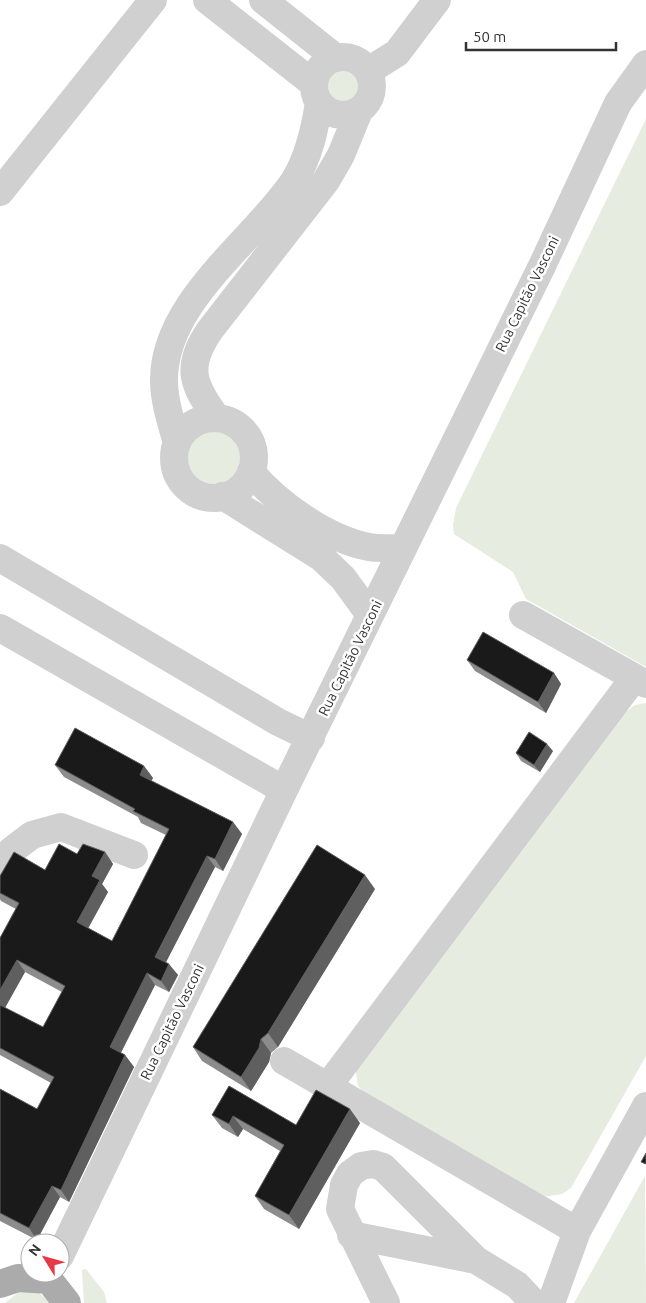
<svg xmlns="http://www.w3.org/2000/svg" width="646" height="1303" font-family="Ubuntu,sans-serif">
  <rect width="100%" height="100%" fill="#fff"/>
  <path fill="#e6ecdf" d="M325 86a18 18 0 1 1 36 0a18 18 0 1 1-36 0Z
    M646,119V667L526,599L513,572L454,534L453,525L456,508Z
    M186 458a28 28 0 1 1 56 0a28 28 0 1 1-56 0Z
    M646,703V1056L571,1188L562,1194L543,1197L373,1101L358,1086L355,1067L624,713L635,705Z
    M645,1176L646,1303H574Z
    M86,1269L104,1292L107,1303H84L82,1270Z
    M20,1291H36L52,1303H5Z"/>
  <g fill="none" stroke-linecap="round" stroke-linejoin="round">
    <path stroke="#d0d0d0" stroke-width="28" d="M207,0L314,84
      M263,0L336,58
      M314 86a29 29 0 1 1 58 0a29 29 0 1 1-58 0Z
      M368,71L397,53L437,0
      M0,192L153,0
      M217,418C192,385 185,366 210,330L326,181L341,155L359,111
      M174 458a40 40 0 1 1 80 0a40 40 0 1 1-80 0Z
      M177,443C171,422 164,401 164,380C164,301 253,242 294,181C309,157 315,129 319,102
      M251,472C278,504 327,539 369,547C380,549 392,548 403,548
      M223,496L322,558L343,578L370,615
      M0,558L278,722L311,738
      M523,615L646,684
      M0,628L284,790
      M0,870L11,851L32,835L61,827L134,855
      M284,1061L577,1231
      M328,1086L634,678
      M351,1235L476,1260
      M60,1256L284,790L542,266L618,103L646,64
      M386,1303L340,1209L344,1185L350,1174L361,1166L373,1164L383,1167L476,1260L517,1285L534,1303
      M551,1303L577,1231L646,1106"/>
    <path stroke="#ababab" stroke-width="28" d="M0,1284L18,1278L49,1280L67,1303"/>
  </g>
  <path fill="#8c8c8c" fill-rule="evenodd" d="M467,660L554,673L561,684L546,713L475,671Z
    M553,751L540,772L521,761L516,753Z
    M55,765L144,766L153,778L151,781L233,822L242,834L223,871L215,867L166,962L178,975L169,992L155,985L121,1053L125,1055L134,1067L69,1202L60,1197L37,1240L0,1221V1089L37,1109L51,1083L0,1055V938L16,909L1,901L0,899V876L45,870L77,854L105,852L113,864L102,884L108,892L88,928L112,941L166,835L141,823L138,817L64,777ZM25,972L62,992L43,1027L5,1008Z
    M375,889L278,1047L271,1053L269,1062L251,1091L202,1061L193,1047Z
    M229,1086L296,1125L360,1123L299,1229L264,1209L255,1196L280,1151L243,1129L238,1137L222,1128L212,1115Z"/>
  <path fill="#5f5f5f" d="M554,673L561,684L546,713L538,702Z
    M547,744L553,751L540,772L534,765Z
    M144,766L153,778L148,787L140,775Z
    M233,822L242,834L223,871L215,859Z
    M105,852L113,864L102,884L108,892L85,934L77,922L92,876Z
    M207,856L215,867L163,968L155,957Z
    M365,875L375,889L278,1047L268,1033Z
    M17,960L25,972L2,1013L0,1011V990Z
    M169,964L178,975L169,992L161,981Z
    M147,973L155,985L118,1058L110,1047Z
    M261,1039L271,1053L269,1062L251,1091L241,1077Z
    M125,1055L134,1067L69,1202L61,1190Z
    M350,1109L360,1123L299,1229L289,1215Z
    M233,1116L243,1129L238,1137L229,1124Z
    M52,1186L60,1197L37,1240L29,1228Z"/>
  <path fill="#1a1a1a" stroke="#5f5f5f" d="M483,632L554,673L538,702L467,660Z
    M75,728L144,766L140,775L233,822L215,859L207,856L155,957L169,964L161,981L147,973L110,1047L125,1055L61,1190L52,1186L29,1228L0,1213V1089L37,1109L54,1077L0,1048V1005L43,1027L65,986L17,960L0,990V938L19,903L0,893V876L14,852L45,870L59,844L77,854L83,844L105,852L92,876L100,880L77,922L112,941L169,829L133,811L135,809L55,765Z
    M529,732L547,744L534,765L516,753Z
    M317,845L365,875L268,1033L261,1039L259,1048L241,1077L193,1047Z
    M229,1086L296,1125L316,1090L350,1109L289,1215L255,1196L284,1145L233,1116L229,1124L212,1115Z
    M646,1153V1164L641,1162Z"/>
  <g text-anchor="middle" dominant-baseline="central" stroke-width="5" stroke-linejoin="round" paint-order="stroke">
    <g font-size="14" fill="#333" stroke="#fff">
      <text transform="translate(527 294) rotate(-64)">Rua Capitão Vasconi</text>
      <text transform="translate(350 658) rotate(-64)">Rua Capitão Vasconi</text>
      <text transform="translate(172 1022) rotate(-64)">Rua Capitão Vasconi</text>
    </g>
  </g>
  <g transform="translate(45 1258) rotate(307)"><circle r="24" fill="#ffffff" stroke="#adadad"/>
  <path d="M0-4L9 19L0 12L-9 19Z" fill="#e63946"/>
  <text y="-8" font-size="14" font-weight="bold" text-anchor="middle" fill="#333333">N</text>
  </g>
  <path d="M466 42v8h150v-8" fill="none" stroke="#333333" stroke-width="2.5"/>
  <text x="473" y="42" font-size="15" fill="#333333" stroke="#ffffff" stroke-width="4" paint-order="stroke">50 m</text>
</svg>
